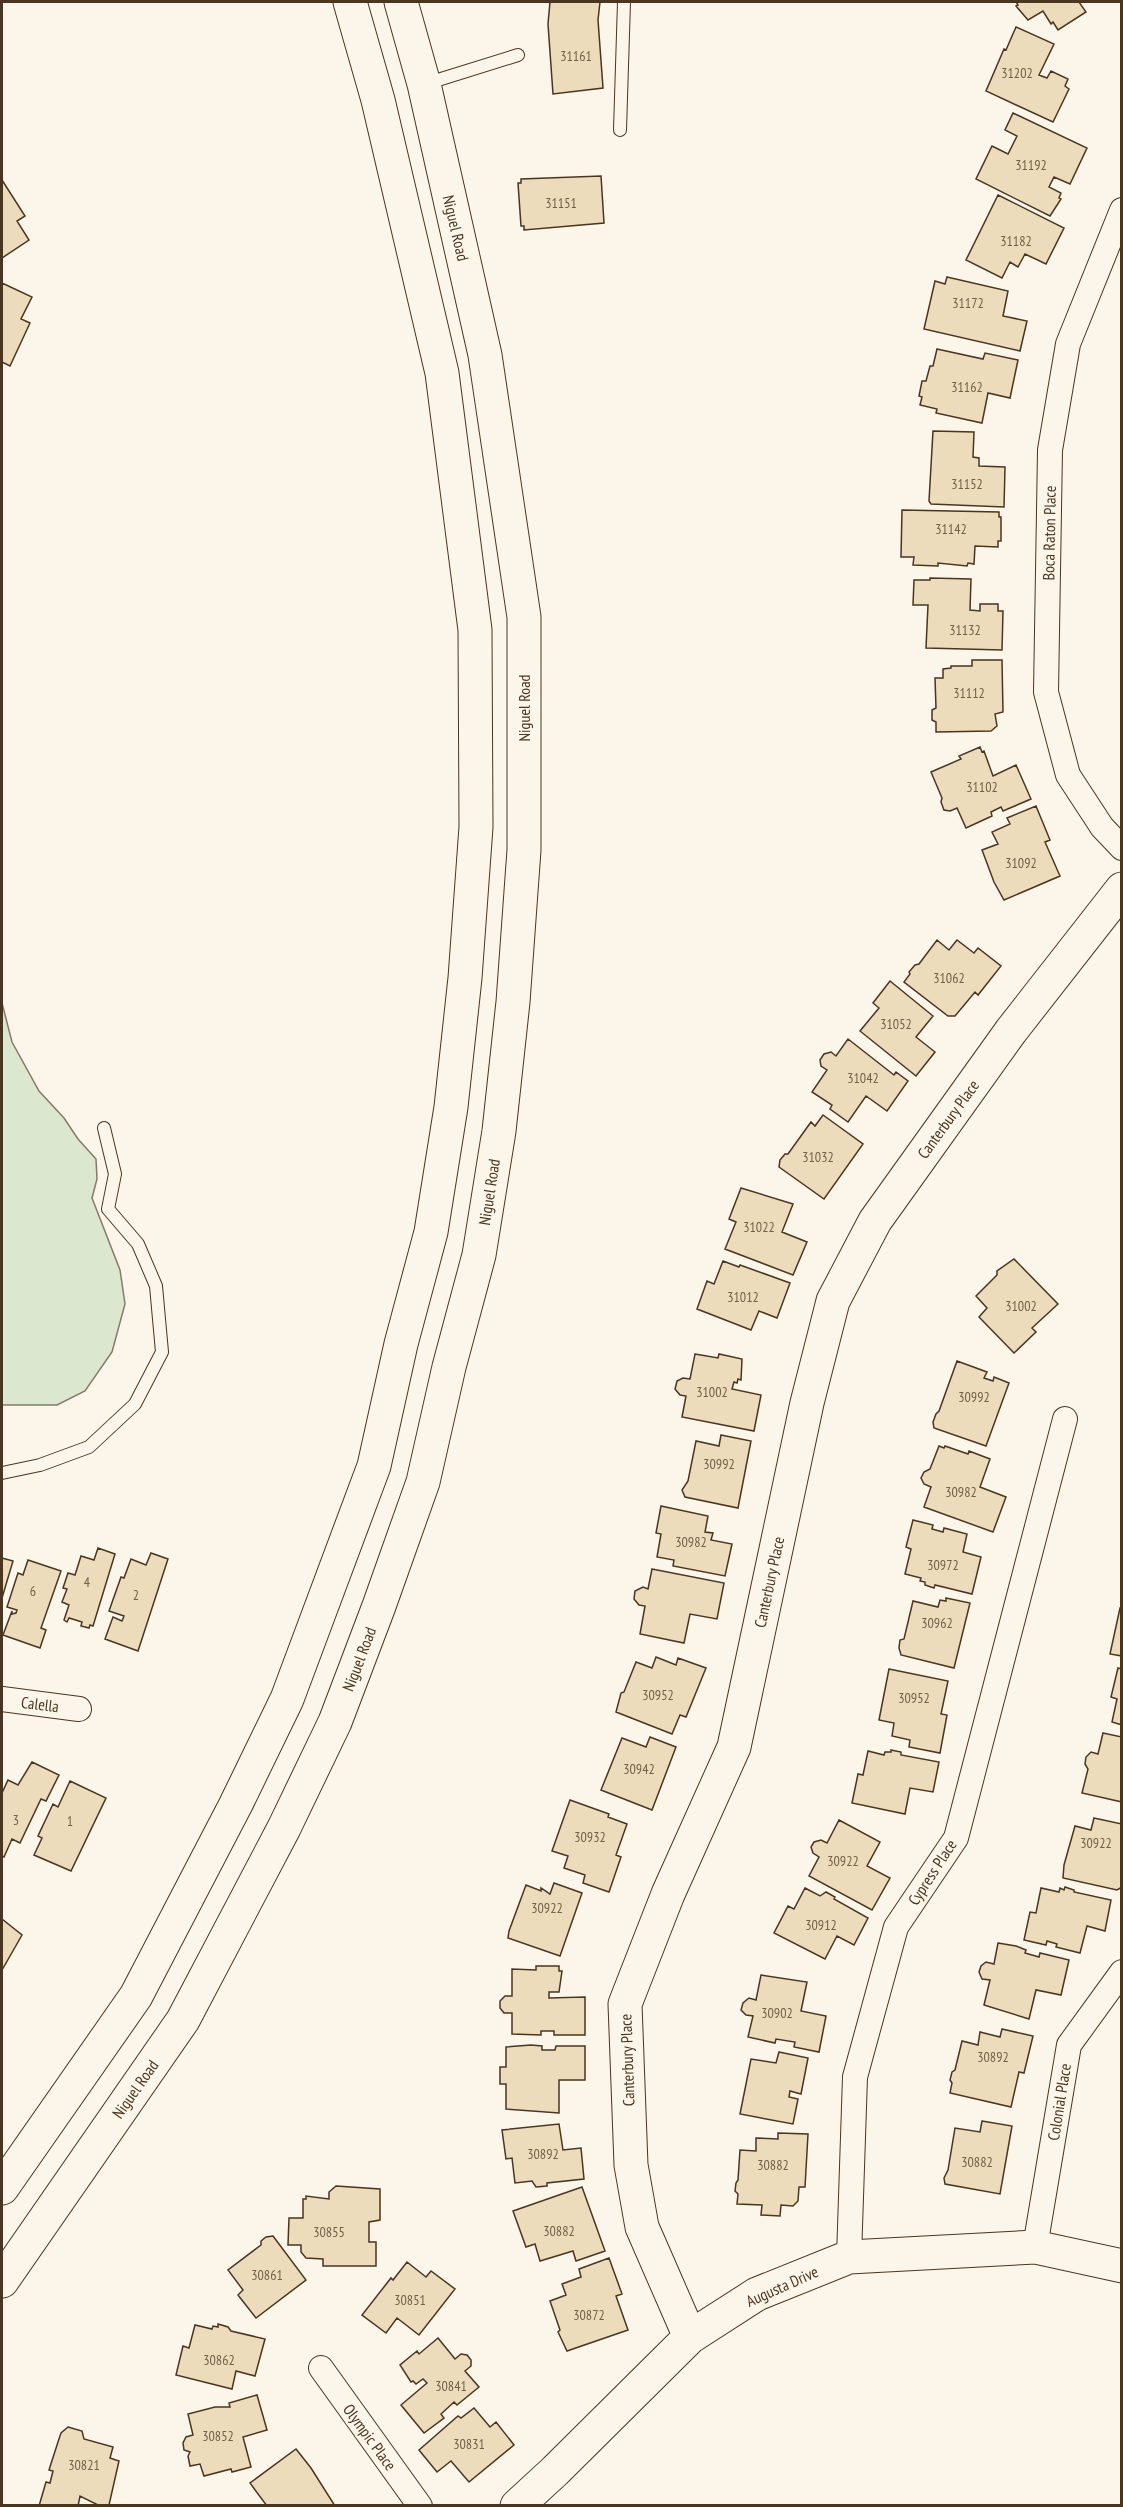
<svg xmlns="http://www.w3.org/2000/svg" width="1123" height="2507" font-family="'PT Sans Narrow',sans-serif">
  <rect width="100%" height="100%" fill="#fbf6e9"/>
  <path fill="#dce7d0" stroke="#887966" stroke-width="1.5" d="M2,1003L12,1042L39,1091L64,1118L78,1139L96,1159L97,1179L92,1198L120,1270L125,1304L112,1352L85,1391L57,1405H2Z"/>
  <path fill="#ecdcbc" stroke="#4a3520" stroke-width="1.5" d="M550,2H600L598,20L603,88L553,94L548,24Z
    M1016,2H1079L1086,12L1058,30L1053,22L1051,24L1043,11L1028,20L1016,6L1018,5Z
    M1016,27L1054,44L1039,75L1047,78L1051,71L1068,79L1065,86L1069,89L1053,122L986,91L1004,49L1006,50Z
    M1013,113L1087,148L1070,184L1054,177L1049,187L1061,193L1059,198L1061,199L1050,216L976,179L992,146L1008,154L1017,136L1005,130Z
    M601,176L604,223L524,230V226H521L518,183H521V179Z
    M2,180L25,216L17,221L29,240L2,258Z
    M998,195L1064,228L1046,264L1025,254L1018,267L1010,262L1002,278L966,260Z
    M947,277L1008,291L1003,316L1027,321L1020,351L924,329L935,281L945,284Z
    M2,283L32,297L21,319L30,323L10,366L2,362Z
    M937,349L983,359L985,353L1018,360L1010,398L988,393L982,423L936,413L937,409L920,405L922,397L919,396L922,381H926L930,366H933Z
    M933,431L974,432L973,457L979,458V466L1005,467L1004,507L931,504L929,501Z
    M902,510L999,512V517H1001V541H998V547L975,546L974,564L968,563L967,566L938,563V566L913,565L914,557H901Z
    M930,578L971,579L970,610L980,611V604H998V611H1003L1002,650L926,648L928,605H913L914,580H930Z
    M972,660H1002L1003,712L995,714L997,726L991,731L936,732V722L932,720V710L936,708L935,678H943V669L951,668V666H972Z
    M980,747L982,752L984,751L993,776L1016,765L1031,799L1003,811L1001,807L991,812L992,816L966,828L957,808L950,811L944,810L941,802L942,798L931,772L961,759L959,756Z
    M1036,806L1050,840L1045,842L1060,876L1004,900L994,882L982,850L998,844L992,832L1010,824L1007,818Z
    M937,940L949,950L957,940L974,953L978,948L1001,966L978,995L975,992L955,1016H948L904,982L910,974L909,972L915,965L919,964Z
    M890,981L933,1016L916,1037L935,1052L916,1076L860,1031L879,1008L873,1003Z
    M848,1039L894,1075L896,1072L908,1081L887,1111L866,1096L848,1122L830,1109L832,1105L812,1092L827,1070L821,1066L820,1060L824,1054L831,1052L836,1056Z
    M823,1115L863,1144L824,1199L779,1167L780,1160L785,1154H788L811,1122L815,1126Z
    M741,1188L793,1204L782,1232L807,1242L793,1275L725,1249L736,1222L729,1219Z
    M1014,1259L1058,1304L1032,1328L1036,1332L1014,1353L979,1317L987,1308L976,1296L997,1275V1271Z
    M723,1261L739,1267L740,1265L790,1283L777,1318L759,1311L751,1330L697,1309L707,1281L714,1284Z
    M695,1354L718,1358L719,1354L742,1359L741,1380L738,1379L737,1383L734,1382L732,1389L761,1395L754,1431L682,1417L686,1396L680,1395L675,1389L677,1381L683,1378L690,1379Z
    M957,1361L987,1372L984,1378L993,1381L994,1377L1009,1383L986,1446L934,1428L933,1422L936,1414L939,1411Z
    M721,1435L751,1441L738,1508L685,1497L682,1490L688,1481L696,1441L719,1446Z
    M939,1446L944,1448L945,1446L968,1454L969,1451L990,1459L980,1487L1006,1497L993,1532L924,1507L931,1487L924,1484L921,1478L924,1472L930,1469Z
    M661,1506L708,1516L705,1532L713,1533L711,1540L732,1544L725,1576L673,1566L674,1560L657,1557L661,1534L656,1533Z
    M913,1520L933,1525L932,1529L943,1532L944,1528L967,1534L963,1552L981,1557L972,1594L935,1585L934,1588L925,1585V1582L920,1581L921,1578L905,1574L911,1549L906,1547Z
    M98,1548L115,1554L93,1626L90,1625L89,1628L81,1626L82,1622L69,1618L67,1622L64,1620L69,1605L62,1602L67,1589L63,1588L68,1573L75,1575L81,1556L94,1560Z
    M151,1553L168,1559L138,1651L105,1639L113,1617L122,1621L124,1616L109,1611L121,1577L124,1578L131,1559L146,1565Z
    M2,1558L13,1561L2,1598Z
    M28,1560L61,1571L41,1628L46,1630L40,1648L3,1635L12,1611V1614L16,1613L17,1610L7,1607L18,1573L23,1575Z
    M652,1569L724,1583L717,1619L690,1614L684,1643L640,1634L645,1606L639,1605L634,1599L635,1591L643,1587L648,1589Z
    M946,1598L970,1603L954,1668L901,1655L899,1648L900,1640L904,1639L913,1601L938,1607L940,1600L946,1601Z
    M1120,1608L1122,1609V1656L1110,1654Z
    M656,1657L676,1665L678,1658L706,1668L686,1717L680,1715L672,1734L616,1712L621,1693L624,1692L636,1662L652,1668Z
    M1118,1668L1122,1669V1725L1112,1722L1117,1699L1111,1697Z
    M889,1669L948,1681L941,1714L947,1715L940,1753L909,1747L910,1740L892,1736L894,1723L879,1720Z
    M1103,1733L1122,1737V1802L1082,1793L1088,1769L1085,1764L1086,1757L1091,1752L1098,1754Z
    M650,1737L676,1747L652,1810L601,1790L622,1738L646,1747Z
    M891,1750L901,1752V1755L939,1762L933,1792L910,1788L905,1814L852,1803L858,1774L863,1775L868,1751L884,1755L885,1752H891Z
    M32,1762L59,1775L46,1801L41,1799L20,1843L12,1839L4,1857L2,1856V1793L8,1780L18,1785Z
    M70,1781L106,1798L71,1871L34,1855L42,1838L38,1836L53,1804L58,1807Z
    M570,1800L609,1814L608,1817L627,1824L616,1855L621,1857L609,1892L583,1883L585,1875L564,1868L568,1856L552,1851Z
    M1094,1818L1122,1824V1887L1117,1890L1063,1878L1064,1865L1075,1826L1091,1830Z
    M839,1820L880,1842L867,1866L890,1878L872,1910L809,1876L819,1857L813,1853L811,1847L814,1842L821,1840L827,1843Z
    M554,1883L582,1893L560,1956L508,1938L509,1931L526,1885L541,1891V1888L550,1894Z
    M1065,1887L1074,1890V1892L1111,1900L1105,1931L1087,1926L1080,1953L1056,1947L1057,1944L1047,1941L1046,1945L1024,1940L1030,1912L1036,1913L1041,1888L1059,1892L1060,1888L1064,1890Z
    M805,1888L820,1896L826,1892L835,1897L834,1899L868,1918L854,1945L837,1936L825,1959L774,1933L788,1906L794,1909Z
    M2,1919L22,1935L2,1970Z
    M998,1943L1016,1946L1026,1950L1025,1953L1039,1957L1040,1953L1069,1960L1061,1995L1036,1990L1029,2019L984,2005L990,1980L982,1979L979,1972L981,1966L986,1962L994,1964Z
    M536,1966H559V1971H562L559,1992H549V1998L585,1997V2035H554V2031H541V2035L512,2034V2013H504L500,2008V2001L505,1996H512V1969L536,1970Z
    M761,1975L807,1982L801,2011L826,2016L819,2052L794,2047L795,2042L776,2039L775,2043L748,2037L753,2016L746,2015L741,2010L743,2003L749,1998L756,2000Z
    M1002,2029L1033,2036L1024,2073L1019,2072L1011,2107L950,2093L952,2083L950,2080L952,2072L955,2070L962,2041L978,2045L980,2032L1000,2037Z
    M531,2045L542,2046V2050H555L556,2046H585V2080H559V2113L506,2109V2084H500V2067H506V2047Z
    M779,2052L808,2058L801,2094L790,2091L789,2097L798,2099L793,2124L740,2114L751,2059L776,2063Z
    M982,2121L1012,2126L1000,2194L945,2184L944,2178L948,2170L955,2128L980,2132Z
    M559,2124L563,2150L581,2148L584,2179L547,2183V2186L536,2187L532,2181L515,2183L512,2158L506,2159L502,2130Z
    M778,2133L808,2134L805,2187H799L798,2201L793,2206L781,2205L780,2216L761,2215L762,2205L737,2204L738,2194L735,2191L736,2183L738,2180L740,2150L756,2151V2138L778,2139Z
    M336,2186L380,2189V2220L369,2222V2242H376V2266H323V2259L306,2258L301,2252V2245H288L289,2218H303V2199H306V2196L329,2199V2192Z
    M582,2187L605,2251L576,2261L573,2251L540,2261L535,2244L526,2247L513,2211Z
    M273,2236L306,2280L256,2318L238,2295L243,2290L228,2270L261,2245V2241L266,2237Z
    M609,2258L622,2294L616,2296L628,2330L567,2351L558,2332L560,2330L550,2301L566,2295L562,2284L581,2277L579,2269Z
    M407,2262L426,2277L431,2271L455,2289L419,2335L397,2318L386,2333L362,2315L391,2278L393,2280Z
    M218,2324L228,2327L231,2331L265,2339L255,2376L236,2371L232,2389L176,2375L183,2346L189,2348L195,2325L212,2329L213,2326L218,2327Z
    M438,2338L455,2359L461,2354L467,2355L471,2360V2366L465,2371L479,2387L457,2405L454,2402L441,2414L444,2418L424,2433L401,2405L427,2383L423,2379L416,2384L413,2381L411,2382L400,2365L417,2351L419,2354Z
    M257,2395L267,2430L243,2437L251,2467L232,2472L231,2469L204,2476L200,2464L190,2466L188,2456L190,2452L184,2450L183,2443L186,2437L193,2435L188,2414L215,2407H230L229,2403Z
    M474,2408L490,2427L496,2422L514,2445L469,2482L451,2461L437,2472L419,2450L458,2416L461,2418Z
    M68,2427L82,2431L84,2439L113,2447L110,2458L119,2461L109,2505L100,2506L80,2496L78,2506H39L46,2482L50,2483L53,2471L49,2470L58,2442L61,2433Z
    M296,2449L311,2468L335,2506H267L250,2483Z"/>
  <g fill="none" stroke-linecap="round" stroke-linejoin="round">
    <g stroke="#4a3520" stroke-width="14">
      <path id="lane" d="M425,84L518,55
        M620,130L624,2
        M2,1473L40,1465L89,1447L135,1404L162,1352L156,1286L138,1244L108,1209L115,1174L104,1128"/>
    </g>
    <g stroke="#4a3520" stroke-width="26">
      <path id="street" d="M1122,210L1068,344L1050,450L1046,692L1068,775L1102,827L1122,848
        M2,1699L79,1709
        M1035,2247L1069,2045L1122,1972
        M849,2257L855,2077L896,1927L956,1838L1065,1419
        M321,2368L420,2506"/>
    </g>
    <g stroke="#4a3520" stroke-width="35">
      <path id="secondary" d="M2,2188L136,1996L236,1804L287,1699L374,1466L401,1344L431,1232L451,1107L465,978L476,827L475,630L442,373L378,100L350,2
        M2,2281L183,2020L284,1828L335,1722L379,1606L423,1482L449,1367L479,1255L499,1131L513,1002L524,850V617L485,355L424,84L401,2
        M690,2337L642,2227L631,2165L625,2004L668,1894L734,1747L807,1403L833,1301L875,1221L1011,1031L1122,889
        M517,2506L555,2471L690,2337L757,2294L849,2257L1035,2247L1122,2266"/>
    </g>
    <use href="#lane" stroke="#fbf6e9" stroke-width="12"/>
    <use href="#street" stroke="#fbf6e9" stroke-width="24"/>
    <use href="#secondary" stroke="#fbf6e9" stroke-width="33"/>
  </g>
  <g text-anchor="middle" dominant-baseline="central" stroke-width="4.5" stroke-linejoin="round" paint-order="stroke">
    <g font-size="14" fill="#725f47">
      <text x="576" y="56">31161</text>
      <text x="1017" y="73">31202</text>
      <text x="1031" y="165">31192</text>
      <text x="561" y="203">31151</text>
      <text x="1016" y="241">31182</text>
      <text x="968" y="303">31172</text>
      <text x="967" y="387">31162</text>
      <text x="967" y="484">31152</text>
      <text x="951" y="529">31142</text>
      <text x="965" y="630">31132</text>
      <text x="969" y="693">31112</text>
      <text x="982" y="787">31102</text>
      <text x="1021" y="863">31092</text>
      <text x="949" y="978">31062</text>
      <text x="896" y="1024">31052</text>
      <text x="863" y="1078">31042</text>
      <text x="818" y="1157">31032</text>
      <text x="759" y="1227">31022</text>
      <text x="743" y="1297">31012</text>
      <text x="1021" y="1306">31002</text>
      <text x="712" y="1392">31002</text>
      <text x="974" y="1397">30992</text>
      <text x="719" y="1464">30992</text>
      <text x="961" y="1492">30982</text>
      <text x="691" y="1542">30982</text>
      <text x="943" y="1565">30972</text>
      <text x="87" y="1582">4</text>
      <text x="33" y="1591">6</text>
      <text x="136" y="1595">2</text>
      <text x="937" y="1623">30962</text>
      <text x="658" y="1695">30952</text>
      <text x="914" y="1698">30952</text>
      <text x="639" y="1769">30942</text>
      <text x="16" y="1820">3</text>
      <text x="70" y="1821">1</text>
      <text x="590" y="1837">30932</text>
      <text x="1096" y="1843">30922</text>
      <text x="843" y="1861">30922</text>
      <text x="547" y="1908">30922</text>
      <text x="821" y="1925">30912</text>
      <text x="777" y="2013">30902</text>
      <text x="993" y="2057">30892</text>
      <text x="543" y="2154">30892</text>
      <text x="977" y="2162">30882</text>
      <text x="773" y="2165">30882</text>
      <text x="559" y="2231">30882</text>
      <text x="329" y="2232">30855</text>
      <text x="267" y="2275">30861</text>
      <text x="410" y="2300">30851</text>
      <text x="589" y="2315">30872</text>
      <text x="219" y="2360">30862</text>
      <text x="451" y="2386">30841</text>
      <text x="218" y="2436">30852</text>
      <text x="469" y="2444">30831</text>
      <text x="84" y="2465">30821</text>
    </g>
    <g font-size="16" fill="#4a3520" stroke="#fbf6e9">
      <text transform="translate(456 228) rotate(77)">Niguel Road</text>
      <text transform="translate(1049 533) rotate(-89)">Boca Raton Place</text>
      <text transform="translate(524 708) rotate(-90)">Niguel Road</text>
      <text transform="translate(948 1119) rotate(-54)">Canterbury Place</text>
      <text transform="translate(489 1192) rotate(-81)">Niguel Road</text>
      <text transform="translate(769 1582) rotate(-78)">Canterbury Place</text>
      <text transform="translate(359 1659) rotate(-69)">Niguel Road</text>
      <text transform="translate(40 1704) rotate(7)">Calella</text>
      <text transform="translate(932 1872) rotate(-57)">Cypress Place</text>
      <text transform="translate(627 2060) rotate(-92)">Canterbury Place</text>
      <text transform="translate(135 2089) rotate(-55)">Niguel Road</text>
      <text transform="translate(1059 2102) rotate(-81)">Colonial Place</text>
      <text transform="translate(782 2286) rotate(-24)">Augusta Drive</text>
      <text transform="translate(370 2437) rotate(54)">Olympic Place</text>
    </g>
  </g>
  <rect width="1123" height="2507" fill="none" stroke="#4a3520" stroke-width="6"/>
</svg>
